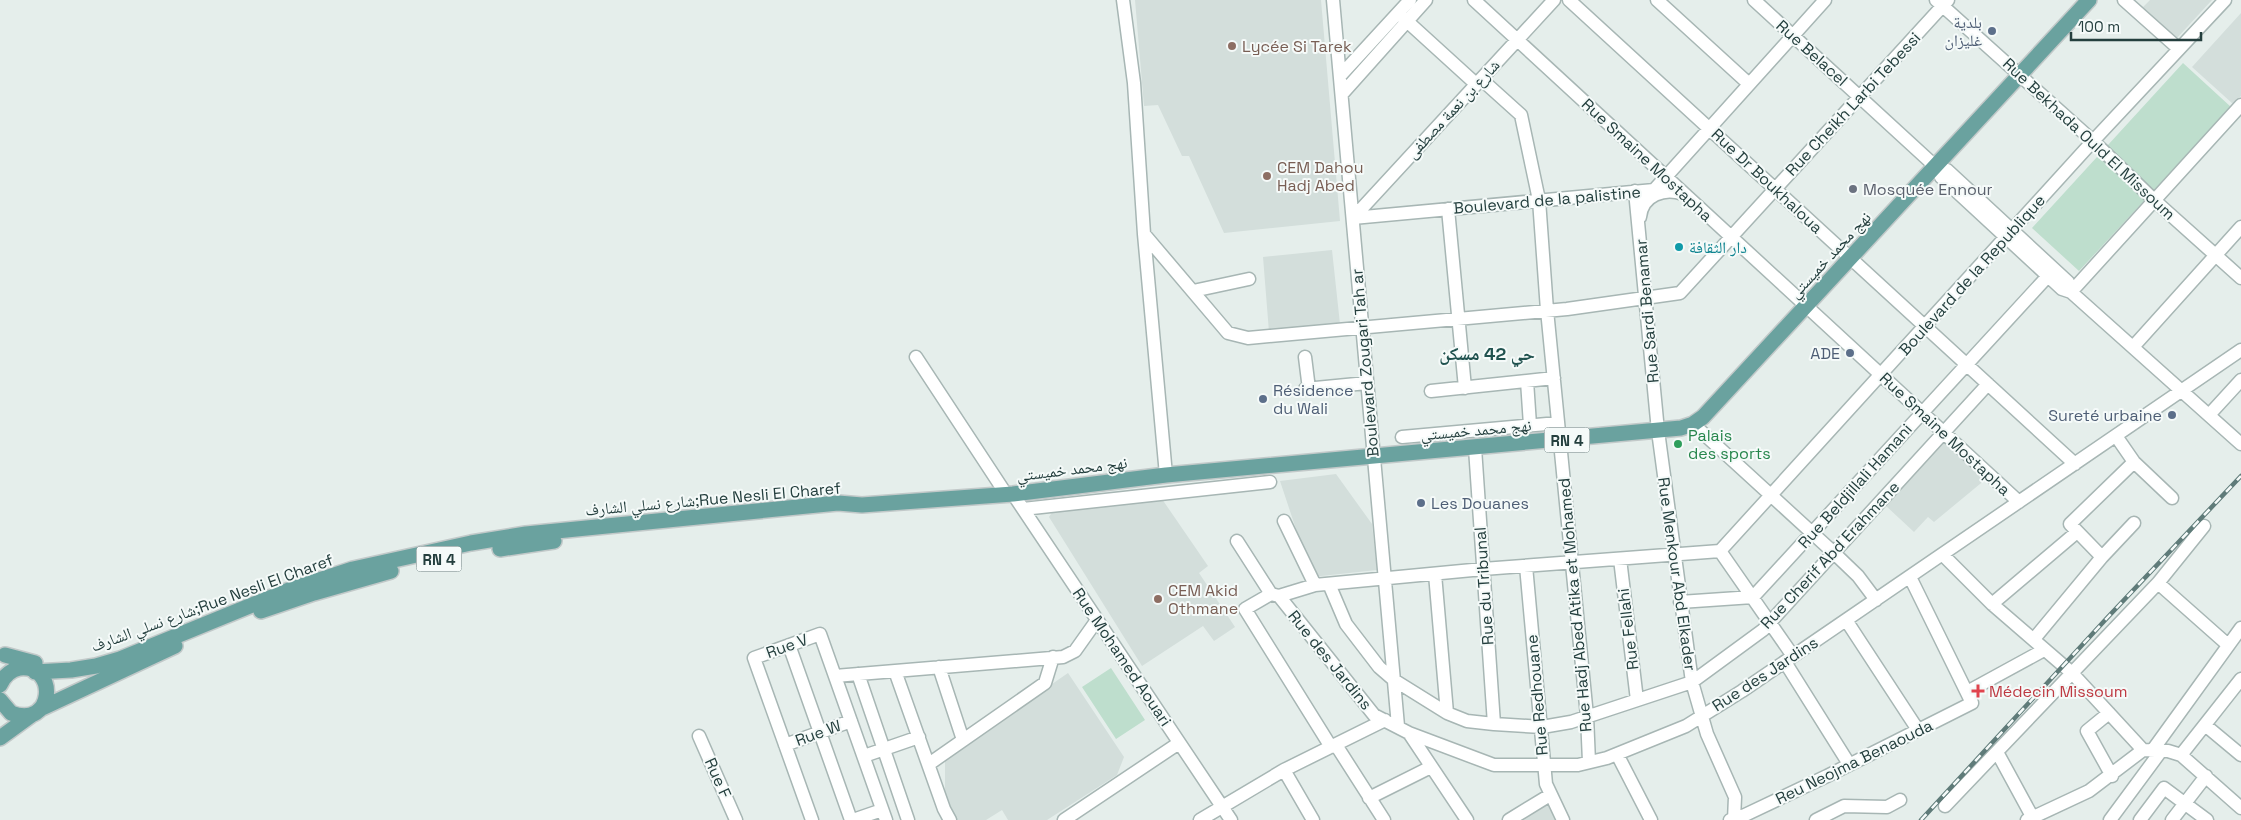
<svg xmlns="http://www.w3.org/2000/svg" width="2241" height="820" font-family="'Space Grotesk','Noto Naskh Arabic',sans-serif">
  <rect width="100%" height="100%" fill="#e5eeeb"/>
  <path fill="#d3dedb" d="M1135,0H1321L1340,221L1224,233L1189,156H1182L1158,105L1144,106Z
    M2150,0H2212L2177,38L2143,7Z
    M2241,13V96L2233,104L2192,67Z
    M1332,250L1340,324L1269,332L1263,257Z
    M1944,441L1986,479L1934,522L1928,517L1914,532L1885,505Z
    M1336,474L1372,524L1377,570L1312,577L1280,481Z
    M1162,499L1208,566L1199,573L1235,627L1214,641L1203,626L1142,666L1049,517L1053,511Z
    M1068,673L1124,757L1117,775L1047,820H1008L1002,810L986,820H955L948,808L945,793V758Z
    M1549,803L1558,820H1520Z"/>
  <path fill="#bedecd" d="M2183,63L2231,107L2079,271L2032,228Z
    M1111,668L1145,720L1116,739L1082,687Z"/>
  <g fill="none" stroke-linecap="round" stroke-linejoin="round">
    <g stroke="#a7b6b4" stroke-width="15">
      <path id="minor" d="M1123,0L1134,83L1144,234L1166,475
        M1333,0L1398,726
        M1474,0L2019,502
        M1569,0L2075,464
        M1657,0L1749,84
        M1754,0L1936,167L1941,177L2048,276L2062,289L2071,292L2241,444
        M1936,0L2093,141L2154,200L2241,278
        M2124,0L2179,49
        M1398,13L1476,84
        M1340,76L1410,0
        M1481,79L1521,115L1539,200L1547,310L1587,716L1589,762
        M1342,94L1426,0
        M1936,167L1947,170L2068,282L2071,292
        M1635,191L1658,431L1692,682L1707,734L1735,797L1734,820
        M1448,209L1465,388
        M1640,217C1642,195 1665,187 1683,194
        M1353,218L1654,190L1825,0
        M1353,218L1554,0
        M1144,234L1228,333L1248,338L1567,309L1680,293L1948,0
        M1193,291L1249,279
        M2071,292L2241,105
        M2133,347L2241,227
        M916,357L1006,494
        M1305,357L1309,389
        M1527,381L1530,425
        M1305,389L1367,383
        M1431,391L1554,378
        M2209,415L2241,380
        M1693,424L1833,552L1858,576L1876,600
        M2116,436L2134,462L2172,498
        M1402,437L1558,423
        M1475,448L1494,724
        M1013,494L1231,820
        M1023,509L1270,482
        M1284,521L1315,585
        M1237,541L1271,594
        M1720,551L2093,141L2225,0
        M1720,551L1793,656
        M1943,555L1992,604L2072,673L2143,750L2168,751L2181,755L2241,808
        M2102,557L2134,523
        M1620,559L1637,700
        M1526,566L1546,784L1563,820
        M1435,574L1447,713
        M2158,583L2228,645
        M1329,584L1346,624L1379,667L1394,680L1447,713L1467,721L1494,724L1542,727L1571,722L1692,682L1763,630L1988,384
        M1279,596L1374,715L1409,733L1494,765H1578L1607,758L1686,726L1742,691L2241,350
        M1680,602L1753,597L2048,276
        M1992,604L2077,532
        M1846,620L1918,730
        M2034,639L2102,557L2070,524L2134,462
        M789,645L851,820
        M1785,662L1849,764
        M939,667L963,740
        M895,671L944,809L950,820
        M858,674L908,820
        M835,676L1063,657L1075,651L1097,620
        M1967,692L2044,650
        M2109,713L2087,731L2112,776
        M2205,725L2241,755
        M1409,733L1467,820
        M699,736L736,820
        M785,745L851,721
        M1336,745L1384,820
        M1331,747L1245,609L1271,594L1279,596L1315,585L1483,569L1720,551
        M2152,751L2241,628
        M1997,752L2034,820
        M1617,754L1651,820
        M2181,755L2241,679
        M864,756L919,737
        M929,764L1045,683L1053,657
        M1284,770L1313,820
        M1369,798L1431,767
        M1945,806L2158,583L2204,526
        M812,820L754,658L820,634L886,820
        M853,820L882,810
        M1064,820L1179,743
        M1200,820L1284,770L1385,720
        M1509,820L1550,795
        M1730,820L1745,815L1827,776L1972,703L1910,577
        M1816,820L1844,806L1887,807L1900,800
        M2027,820L2089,791L2143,750
        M2110,820L2161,751
        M2140,820L2164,788L2207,820
        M2172,820L2206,776"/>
    </g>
    <g stroke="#c2c9c9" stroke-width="18">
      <path id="major" d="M500,549L554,541
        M261,611L314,593L391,571
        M5,655L35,663
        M35,672L71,670L96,666L120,659L289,590L353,569L471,543L526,534L838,503L862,505L1013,494L1166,475L1681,428L1693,424L1703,417L2089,0
        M0,685C4,676 10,670 20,668C59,664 54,730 11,713L0,700
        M40,709L175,646
        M0,738L33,714"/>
    </g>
    <use href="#minor" stroke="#fff" stroke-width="12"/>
    <use href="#major" stroke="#6aa29f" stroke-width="15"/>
    <g stroke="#5f7b79" stroke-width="4.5">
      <path id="rail" d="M1921,820L2107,618L2241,476"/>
    </g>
    <use href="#rail" stroke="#f5faf9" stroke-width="2.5" stroke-dasharray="8" stroke-linecap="butt"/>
  </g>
  <g fill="#5c6f8a" stroke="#f5faf9" stroke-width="2">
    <circle cx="1992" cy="31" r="5"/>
    <circle cx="1850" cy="353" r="5"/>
    <circle cx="1263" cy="399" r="5"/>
    <circle cx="2172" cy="415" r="5"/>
    <circle cx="1421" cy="503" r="5"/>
  </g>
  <g fill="#8d6e63" stroke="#f5faf9" stroke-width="2">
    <circle cx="1232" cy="46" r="5"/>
    <circle cx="1267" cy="176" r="5"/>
    <circle cx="1158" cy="599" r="5"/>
  </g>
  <circle fill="#6b7280" stroke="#f5faf9" stroke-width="2" cx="1853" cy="189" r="5"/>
  <circle fill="#0f9aa8" stroke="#f5faf9" stroke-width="2" cx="1679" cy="247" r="5"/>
  <circle fill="#2e9e5b" stroke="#f5faf9" stroke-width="2" cx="1678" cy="444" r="5"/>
  <path fill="#e0444e" stroke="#f5faf9" stroke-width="2" d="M1975.5 683.5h5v5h5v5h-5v5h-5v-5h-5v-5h5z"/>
  <g text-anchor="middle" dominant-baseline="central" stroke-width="4" stroke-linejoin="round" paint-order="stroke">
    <g fill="#f5faf9" stroke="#637776" stroke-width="1">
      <rect x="1544.5" y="427.5" width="45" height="25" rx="4"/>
      <rect x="416.5" y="546.5" width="45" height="25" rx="4"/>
    </g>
    <g font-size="15" font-weight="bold" fill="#243f3e">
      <text x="1567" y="440">RN 4</text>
      <text x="439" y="559">RN 4</text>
    </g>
    <g font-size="16" fill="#4e5e75" stroke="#f5faf9" text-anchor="end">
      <text x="1982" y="22">بلدية<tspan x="1982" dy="18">غليزان</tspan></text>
      <text x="1840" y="353">ADE</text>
      <text x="1273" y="390" text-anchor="start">Résidence<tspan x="1273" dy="18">du Wali</tspan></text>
      <text x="2162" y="415">Sureté urbaine</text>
      <text x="1431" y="503" text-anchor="start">Les Douanes</text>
    </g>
    <g font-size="16" fill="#785e54" stroke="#f5faf9" text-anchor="start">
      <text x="1242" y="46">Lycée Si Tarek</text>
      <text x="1277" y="167">CEM Dahou<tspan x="1277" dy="18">Hadj Abed</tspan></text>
      <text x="1168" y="590">CEM Akid<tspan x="1168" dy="18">Othmane</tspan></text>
    </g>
    <g font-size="16" fill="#243f3e" stroke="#f5faf9">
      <text transform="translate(1812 53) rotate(42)">Rue Belacel</text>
      <text transform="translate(1853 104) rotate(-47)">Rue Cheikh Larbi Tebessi</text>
      <text transform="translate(1453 109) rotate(-47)">شارع بن نعمة مصطفى</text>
      <text transform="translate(2089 139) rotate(43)">Rue Bekhada Ould El Missoum</text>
      <text transform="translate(1647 160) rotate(43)">Rue Smaine Mostapha</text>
      <text transform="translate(1767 181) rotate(43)">Rue Dr Boukhaloua</text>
      <text transform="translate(1547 200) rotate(-5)">Boulevard de la palistine</text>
      <text transform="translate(1830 255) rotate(-47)">نهج محمد خميستي</text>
      <text transform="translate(1972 275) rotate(-48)">Boulevard de la Republique</text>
      <text transform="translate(1647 311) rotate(-95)">Rue Sardi Benamar</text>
      <text transform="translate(1365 363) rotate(-95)">Boulevard Zougari Tah ar</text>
      <text transform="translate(1476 430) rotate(-5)">نهج محمد خميستي</text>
      <text transform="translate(1945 434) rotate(43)">Rue Smaine Mostapha</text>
      <text transform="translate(1072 469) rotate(-7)">نهج محمد خميستي</text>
      <text transform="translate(1855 486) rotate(-48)">Rue Beldjillali Hamani</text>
      <text transform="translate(713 499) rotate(-5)">شارع نسلي الشارف;Rue Nesli El Charef</text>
      <text transform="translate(1830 555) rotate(-47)">Rue Cherif Abd Erahmane</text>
      <text transform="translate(1677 574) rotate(82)">Rue Menkour Abd Elkader</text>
      <text transform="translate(1484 586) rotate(-94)">Rue du Tribunal</text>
      <text transform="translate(212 603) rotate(-20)">شارع نسلي الشارف;Rue Nesli El Charef</text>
      <text transform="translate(1575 605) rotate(-95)">Rue Hadj Abed Atika et Mohamed</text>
      <text transform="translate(1628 629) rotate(-97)">Rue Fellahi</text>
      <text transform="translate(787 646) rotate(-20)">Rue V</text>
      <text transform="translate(1122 657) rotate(56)">Rue Mohamed Aouari</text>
      <text transform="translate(1330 660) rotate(51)">Rue des Jardins</text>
      <text transform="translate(1765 674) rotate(-33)">Rue des Jardins</text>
      <text transform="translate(1537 695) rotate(-95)">Rue Redhouane</text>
      <text transform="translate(818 733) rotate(-20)">Rue W</text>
      <text transform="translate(1854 762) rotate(-26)">Reu Neojma Benaouda</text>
      <text transform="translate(718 778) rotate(66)">Rue F</text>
    </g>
    <g font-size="16" fill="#5b616d" stroke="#f5faf9" text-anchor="start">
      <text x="1863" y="189">Mosquée Ennour</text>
    </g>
    <g font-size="16" fill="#0d838f" stroke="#f5faf9" text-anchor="start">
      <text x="1689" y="247">دار الثقافة</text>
    </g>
    <g font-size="16" fill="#27864d" stroke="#f5faf9" text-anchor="start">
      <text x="1688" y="435">Palais<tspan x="1688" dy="18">des sports</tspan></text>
    </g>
    <g font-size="16" fill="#be3a42" stroke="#f5faf9" text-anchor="start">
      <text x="1989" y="691">Médecin Missoum</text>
    </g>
    <g font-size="18" font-weight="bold" fill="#20524f" stroke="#f5faf9">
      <text x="1487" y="353">حي 42 مسكن</text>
    </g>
  </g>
  <path d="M2071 32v8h130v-8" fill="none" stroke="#243f3e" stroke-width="2.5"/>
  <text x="2078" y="32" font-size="15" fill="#243f3e" stroke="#f5faf9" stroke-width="4" paint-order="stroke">100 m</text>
</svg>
